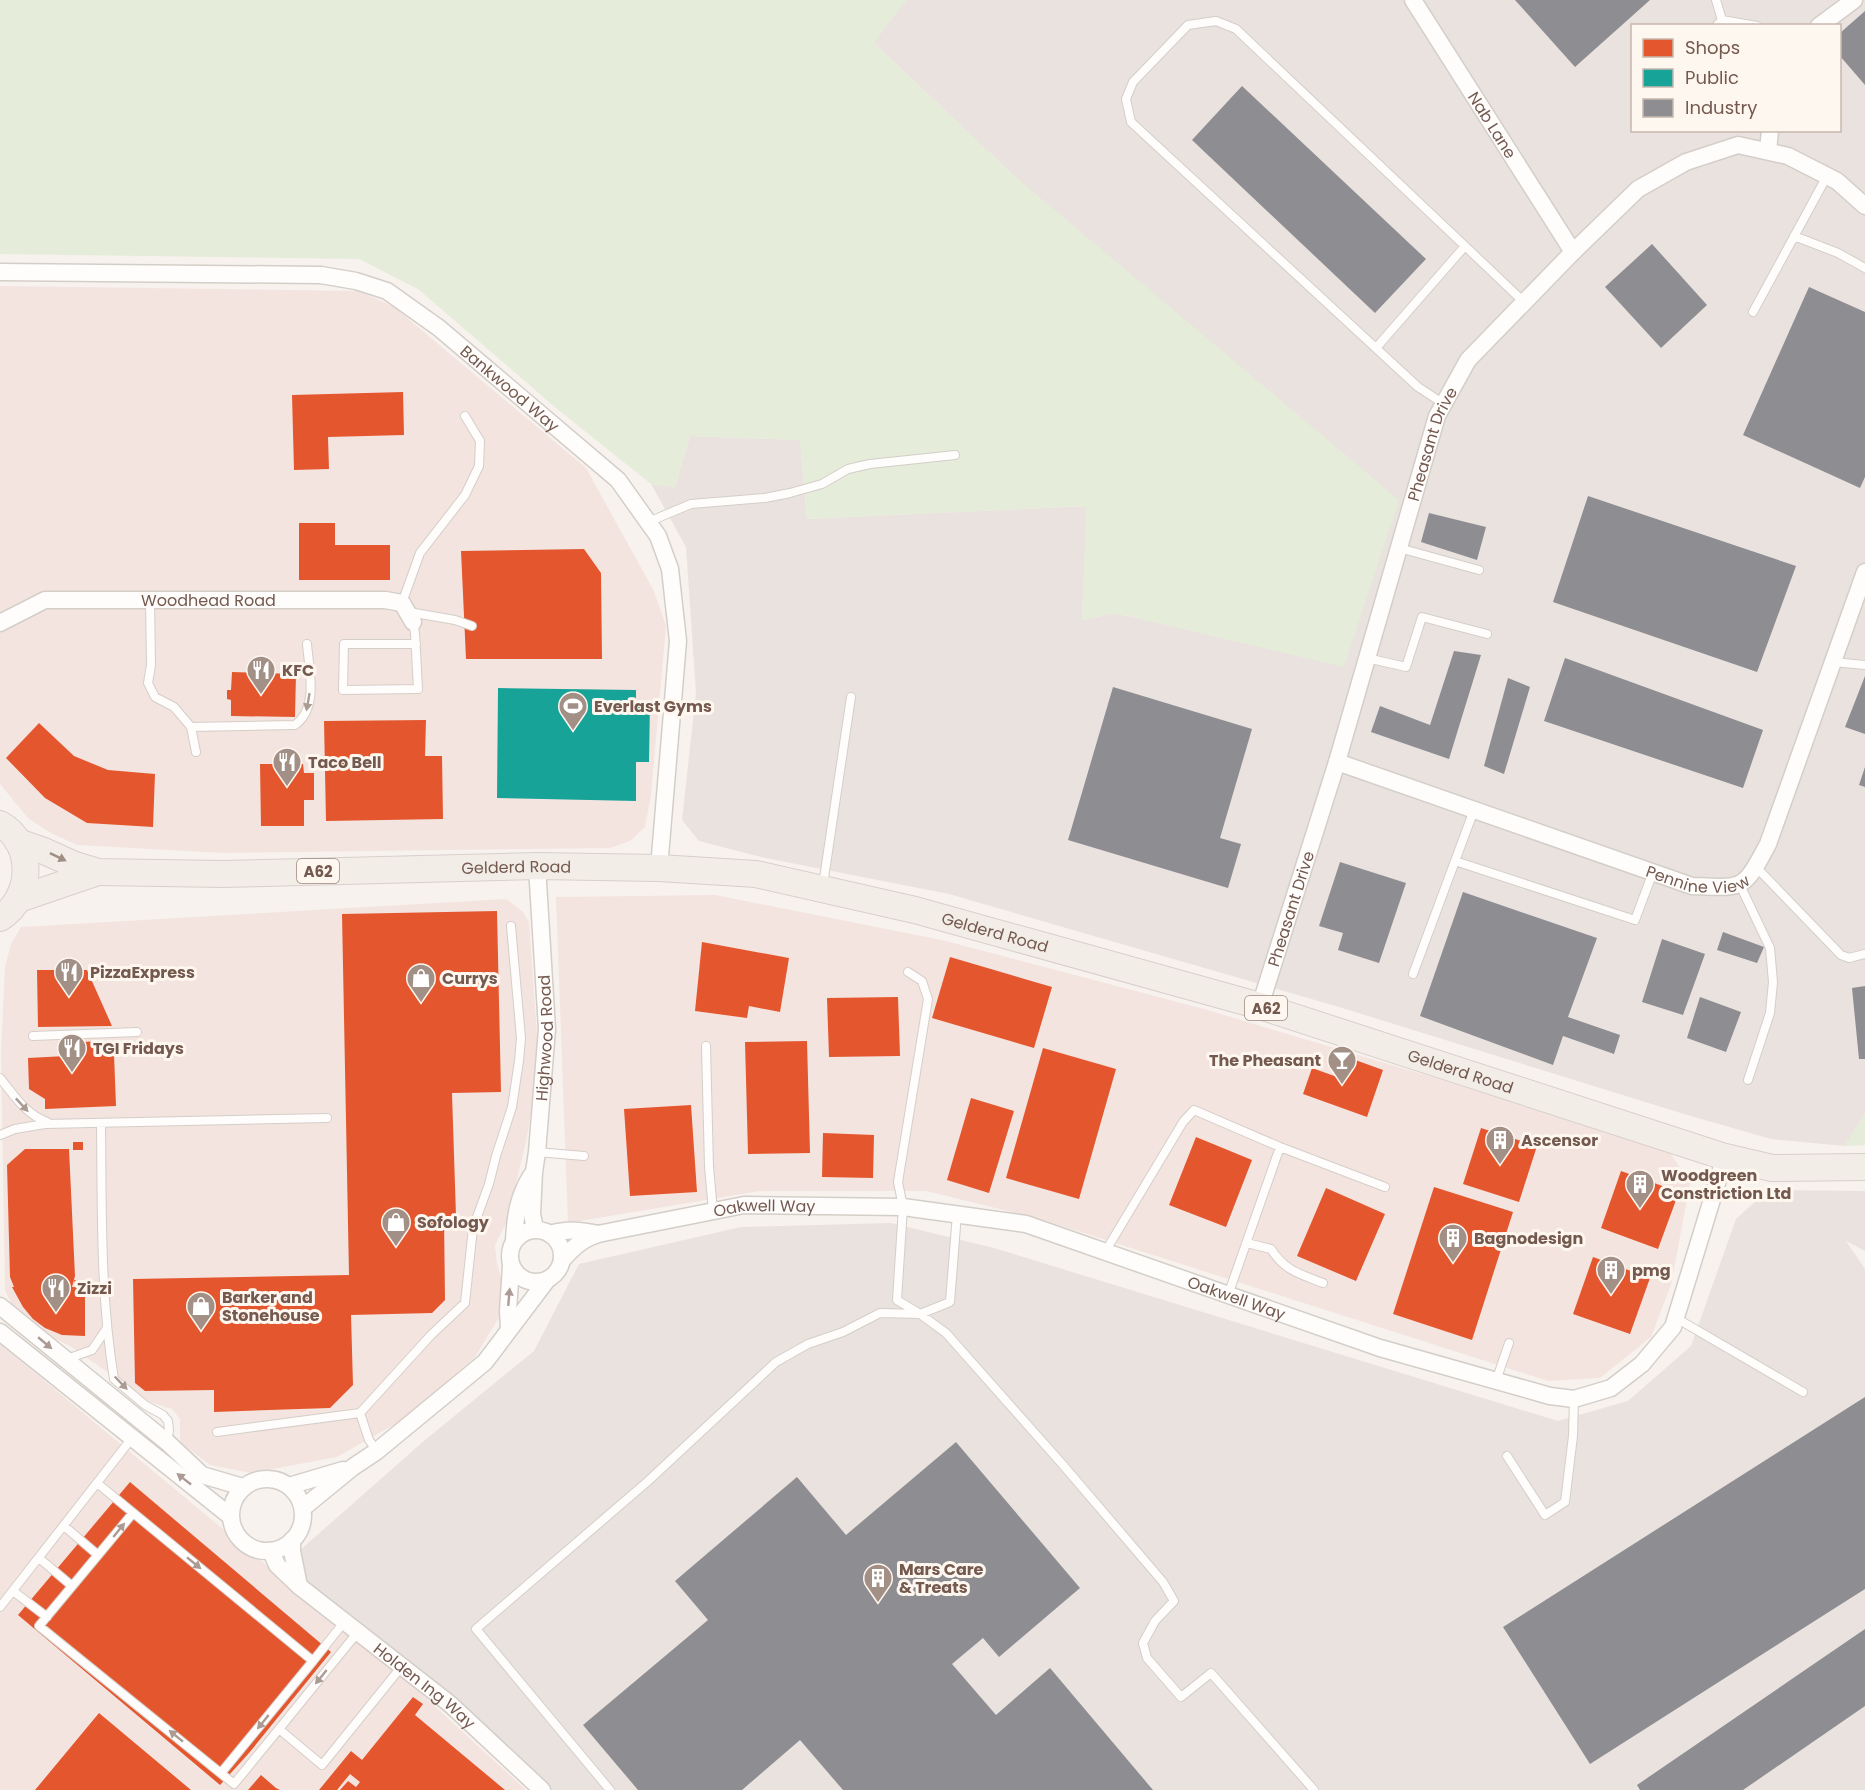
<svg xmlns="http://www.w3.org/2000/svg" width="1865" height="1790" font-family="Poppins,sans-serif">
  <rect width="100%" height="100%" fill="#f7f2ed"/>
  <path fill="#f4e4df" d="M0,286L359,291L394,307L586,468L654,591L666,626L651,795L645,827L630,841L610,848L225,853L77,845L49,832L28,818L0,784Z
    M715,895L942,940L1204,1009L1462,1086L1670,1153L1690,1183L1671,1285L1651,1337L1600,1378L1548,1381L1040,1219L926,1191H760L568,1223L556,897Z
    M506,899L523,912L529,922L538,1048L534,1096L526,1142L506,1223L495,1245L497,1264L504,1287L501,1314L475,1357L402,1420L337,1457L251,1473L210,1465L180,1442V1419L172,1409L150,1402L70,1346L43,1333L15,1311L5,1290L1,1052L5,967L11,944L21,927Z
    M0,1344L417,1690L526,1790H0Z"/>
  <path fill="#eae2de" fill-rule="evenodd" d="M906,0H1865V1113L1845,1146L1771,1139L1684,1114L1339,1007L949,894L761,857L699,841L682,820L696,693L686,547L651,484L675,487L690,436L800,440L807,519L1087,506L1082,620L1115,613L1344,666L1011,173L873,42ZM1632,26H1840V130H1632Z
    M1768,1190L1865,1191V1251L1846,1241L1865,1269V1790H541L273,1574L425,1440L534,1351L579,1264L741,1227L891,1223L994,1248L1558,1421L1628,1401L1691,1346L1736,1219Z"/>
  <path fill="#e5ecd9" d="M0,0H906L874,43L1011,173L1399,500L1344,667L1115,613L1082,620L1086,506L807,519L800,440L690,436L675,487L651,484L556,408L418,289L359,259L0,254Z
    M1865,1113V1145L1845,1146Z"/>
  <path fill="#e4572e" d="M403,392L404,435L328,437L329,469L294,470L292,395Z
    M299,523H335V545H390V580H299Z
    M584,549L601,573L602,659H466L461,551Z
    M232,672L296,674L295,717L231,716V700L227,699V690H231Z
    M426,720L425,756H442L443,819L326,821L324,721Z
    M39,723L74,756L108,770L155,774L153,827L87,823L45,798L6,758Z
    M260,764H303L304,773H314V800H304V826H261Z
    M497,911L501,1092L452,1093L456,1216H444L445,1300L432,1313L351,1315L353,1385L330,1408L214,1412V1390L145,1391L135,1383L133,1279L349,1275L342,914Z
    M702,942L789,958L780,1012L749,1006L747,1018L695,1011Z
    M950,957L1052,987L1034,1048L932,1018Z
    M37,970H87L112,1026L38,1027Z
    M898,997L900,1056L829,1057L827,998Z
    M99,1041L100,1054H114L116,1106L45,1109V1099L29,1089L28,1058L66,1056V1043Z
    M807,1041L810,1153L748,1154L745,1042Z
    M1043,1048L1116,1069L1079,1199L1006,1178Z
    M1347,1057L1383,1070L1367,1117L1303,1094L1312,1068L1340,1078Z
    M971,1098L1014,1111L989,1193L947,1180Z
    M691,1105L697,1192L630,1196L624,1109Z
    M1481,1128L1537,1146L1519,1202L1463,1184Z
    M823,1133L874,1135L873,1178L822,1177Z
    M1196,1137L1252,1160L1226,1227L1169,1205Z
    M73,1142H83V1150H73Z
    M25,1149H69L75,1276L72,1287H76L74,1280L85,1281V1336L62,1335L45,1328L33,1319L23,1307L12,1287H14L10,1277L7,1165Z
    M1621,1171L1679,1192L1658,1249L1601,1228Z
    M1434,1187L1513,1212L1472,1340L1393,1314Z
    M1326,1188L1385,1214L1356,1281L1297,1256Z
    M1593,1257L1650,1278L1630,1334L1573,1314Z
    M130,1482L331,1652L249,1753L220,1785L18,1615Z
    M413,1697L423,1704L415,1715L505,1790H340L348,1781L356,1787L360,1782L350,1774L337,1790H319L351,1751L362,1760Z
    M99,1713L191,1790H35Z
    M261,1775L276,1788L280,1790H248Z"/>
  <path fill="#17a398" d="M498,688L636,690V701H650L649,762H636V801L497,798Z"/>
  <path fill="#8d8d92" d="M1515,0H1650L1575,67Z
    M1865,11V85L1840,56V33Z
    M1242,86L1426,259L1375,313L1192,140Z
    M1652,244L1707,305L1661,348L1605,287Z
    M1809,287L1865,312V477L1860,488L1743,435Z
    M1588,496L1796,566L1757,672L1553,602Z
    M1429,513L1486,527L1477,560L1421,542Z
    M1454,651L1481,655L1449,759L1371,732L1380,706L1430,725Z
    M1565,658L1763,730L1743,788L1544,721Z
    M1865,676V734L1845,727Z
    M1508,678L1530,687L1504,774L1484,766Z
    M1113,687L1252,729L1220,838L1241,844L1228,888L1068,840Z
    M1865,767V787L1859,785Z
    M1340,862L1406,883L1379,963L1338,950L1343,933L1319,926Z
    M1463,892L1597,938L1568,1017L1620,1035L1614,1054L1563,1036L1553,1065L1420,1016Z
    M1723,932L1764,947L1757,963L1717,950Z
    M1662,939L1705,954L1683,1015L1642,1002Z
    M1865,986V1059H1859L1852,988Z
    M1700,997L1741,1012L1726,1052L1687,1038Z
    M1865,1397V1589L1590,1764L1503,1627Z
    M956,1442L1080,1588L999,1657L983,1638L952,1664L996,1715L1050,1668L1153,1790H843L800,1740L742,1790H638L583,1725L708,1620L675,1581L797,1477L846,1535Z
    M1865,1629V1706L1743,1790H1640L1637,1785Z"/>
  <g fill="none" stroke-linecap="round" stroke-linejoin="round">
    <g stroke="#d4cec8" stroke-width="10">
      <path id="lane" d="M1716,0L1722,20
        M1716,26L1722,20L1757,26
        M1794,236L1838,253L1865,268
        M1753,312L1827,176
        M1376,348L1465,246
        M1444,404L1418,387L1131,122L1126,99L1133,82L1188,25L1216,21L1236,29L1524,302
        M648,522L691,504L765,498L790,493L822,484L848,469L870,464L955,455
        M1399,548L1479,570
        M150,600L151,665L148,683L155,697L174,707L191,727L196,752
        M402,603L420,553L465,495L479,466L480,441L465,416
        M409,612L455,620L472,626
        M413,622L415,633L418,689L343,690L344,644H416
        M1367,658L1406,667L1422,617L1487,634
        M1833,662L1865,665
        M191,727L295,725C319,708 309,670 307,644
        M1455,861L1635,920L1653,872
        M1756,867L1841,955L1849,958L1865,954
        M823,885L851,697
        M1740,885L1770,948L1773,982L1770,1013L1748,1080
        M908,972L922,981L928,999L898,1182L903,1207L897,1300L920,1314L950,1302L957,1214
        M1413,974L1474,810
        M33,1036L137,1032
        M706,1046L709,1167L713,1211
        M0,1078C14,1095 25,1114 47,1122
        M101,1123C102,1208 100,1295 114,1379L145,1405L163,1415L168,1421L169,1430L167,1442
        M0,1135L15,1129L45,1124L327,1118
        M537,1152L584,1156
        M1247,1243L1271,1249C1285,1271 1300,1274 1323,1283
        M1105,1252L1183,1122L1194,1110L1280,1147L1385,1187
        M1228,1295L1280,1147
        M1676,1318L1803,1392
        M67,1359L92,1350L107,1328
        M1496,1381L1509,1343
        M360,1413L431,1335L465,1303L473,1228L489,1184L496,1156L512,1107L519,1061L521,1038L511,926
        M217,1432L360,1413L369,1440L377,1451
        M1507,1456L1545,1515L1565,1502L1573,1436L1574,1399
        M97,1483L313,1661L345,1621
        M133,1513L39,1626L234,1784L279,1729
        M64,1526L98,1555
        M39,1558L72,1586
        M13,1591L47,1617
        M0,1607L132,1438
        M358,1632L279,1729L322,1765L402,1666
        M221,1773L313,1661
        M610,1790L476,1629L647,1482L776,1362L808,1344L843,1332L880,1313L920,1314L946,1333L1063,1465L1163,1582L1174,1601L1155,1621L1143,1643L1147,1658L1181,1697L1211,1673L1314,1790"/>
    </g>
    <g stroke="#d4cec8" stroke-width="19">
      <g id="street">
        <path id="s1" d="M1413,0L1573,252"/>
        <path d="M1819,26L1854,0"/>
        <path d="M1768,151L1770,130"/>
        <path id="s2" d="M0,272L321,275L356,281L387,291L439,328L618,480L658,536L670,569L678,641L659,868"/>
        <path id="s3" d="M0,623L45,600H385L402,603L413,622"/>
        <path id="s4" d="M1337,762L1692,886C1744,888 1743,891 1768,844L1865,572"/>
        <path id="s5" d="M1260,1006L1337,762L1437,416L1468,360L1573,252L1638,189L1686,162L1738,145L1788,156L1837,181L1865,206"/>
        <path id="s6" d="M535,1229L532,1214L534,1172L537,1152L547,1029L537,866"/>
        <circle cx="536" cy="1256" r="26"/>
        <path d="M550,1234C568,1229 580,1230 598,1234"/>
        <path d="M514,1241C515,1217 518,1197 531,1176"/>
        <path id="s7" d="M562,1260C573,1248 582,1239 598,1234L744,1205L903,1207L1026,1224L1380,1348L1550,1396L1574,1399L1611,1388L1642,1364L1673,1327L1725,1157"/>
        <path d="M0,1306L167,1442L202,1475L243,1487"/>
        <path d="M509,1329L508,1311L511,1266"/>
        <path d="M0,1332L230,1516"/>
        <circle cx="267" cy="1515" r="36"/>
        <path d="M289,1486L343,1470"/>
        <path d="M303,1508L353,1467L377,1451L485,1362L547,1280"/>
        <path d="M292,1540V1551L299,1586"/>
        <path id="s8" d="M271,1551L277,1565L299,1586L450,1704L542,1790"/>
      </g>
    </g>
    <g stroke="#d8cfcb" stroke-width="28">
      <g id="primary">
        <path d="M0,824C35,843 33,898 0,918"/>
        <path id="s9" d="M18,842L44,851L75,865L98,872L222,874L537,866L659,868L756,874L915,910L1260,1006L1725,1157L1772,1168L1865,1167"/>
        <path d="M19,899L98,872"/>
      </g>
    </g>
    <use href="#lane" stroke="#fefdfc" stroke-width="8"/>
    <use href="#street" stroke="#fefdfc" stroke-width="16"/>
    <use href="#primary" stroke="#f2ede7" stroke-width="26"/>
  </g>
  <defs><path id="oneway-solid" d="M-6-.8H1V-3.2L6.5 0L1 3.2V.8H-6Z" transform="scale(1.5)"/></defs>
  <g fill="#ab9b94">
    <use href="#oneway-solid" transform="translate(308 702) rotate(100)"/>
    <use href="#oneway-solid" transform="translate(22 1105) rotate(47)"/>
    <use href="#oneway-solid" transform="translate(509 1297) rotate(-85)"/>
    <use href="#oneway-solid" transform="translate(45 1343) rotate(40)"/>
    <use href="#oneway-solid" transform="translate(121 1383) rotate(46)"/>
    <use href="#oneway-solid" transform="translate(184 1479) rotate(-142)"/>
    <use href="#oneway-solid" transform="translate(119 1530) rotate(-51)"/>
    <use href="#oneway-solid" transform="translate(194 1563) rotate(39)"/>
    <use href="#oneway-solid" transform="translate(321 1677) rotate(129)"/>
    <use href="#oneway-solid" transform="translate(263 1722) rotate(129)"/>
    <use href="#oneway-solid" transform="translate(176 1736) rotate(-141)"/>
  </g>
  <use fill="#a08d84" href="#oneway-solid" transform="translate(58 857) rotate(26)"/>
  <defs>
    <g id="restaurant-pin" transform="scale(1.5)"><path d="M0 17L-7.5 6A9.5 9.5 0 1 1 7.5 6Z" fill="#a28f86" stroke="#fef7ef"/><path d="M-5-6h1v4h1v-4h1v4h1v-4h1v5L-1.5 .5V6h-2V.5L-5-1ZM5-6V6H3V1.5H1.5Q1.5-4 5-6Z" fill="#fff"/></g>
    <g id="stadium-pin" transform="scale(1.5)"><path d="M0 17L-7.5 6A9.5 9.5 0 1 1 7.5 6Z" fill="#a28f86" stroke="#fef7ef"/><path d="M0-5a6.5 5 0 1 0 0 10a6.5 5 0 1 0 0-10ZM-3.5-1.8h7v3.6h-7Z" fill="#fff"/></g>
    <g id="shop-pin" transform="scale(1.5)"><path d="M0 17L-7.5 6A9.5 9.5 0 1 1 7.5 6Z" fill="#a28f86" stroke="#fef7ef"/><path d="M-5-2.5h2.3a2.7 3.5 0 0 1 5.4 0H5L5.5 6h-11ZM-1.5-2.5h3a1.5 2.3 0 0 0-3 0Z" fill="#fff"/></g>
    <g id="bar-pin" transform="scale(1.5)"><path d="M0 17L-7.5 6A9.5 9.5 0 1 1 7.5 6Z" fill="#a28f86" stroke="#fef7ef"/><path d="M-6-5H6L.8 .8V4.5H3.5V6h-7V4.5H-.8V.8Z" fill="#fff"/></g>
    <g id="building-pin" transform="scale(1.5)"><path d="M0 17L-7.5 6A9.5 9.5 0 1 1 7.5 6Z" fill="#a28f86" stroke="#fef7ef"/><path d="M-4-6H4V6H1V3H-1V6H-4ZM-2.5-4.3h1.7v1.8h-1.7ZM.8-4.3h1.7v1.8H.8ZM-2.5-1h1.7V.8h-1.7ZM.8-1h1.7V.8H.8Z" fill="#fff"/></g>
  </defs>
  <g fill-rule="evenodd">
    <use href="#restaurant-pin" x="261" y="670"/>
    <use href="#stadium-pin" x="573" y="706"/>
    <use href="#restaurant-pin" x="287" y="762"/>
    <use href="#restaurant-pin" x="69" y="972"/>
    <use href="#shop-pin" x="421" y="978"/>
    <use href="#restaurant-pin" x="72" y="1048"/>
    <use href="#bar-pin" x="1342" y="1060"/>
    <use href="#building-pin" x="1500" y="1140"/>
    <use href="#building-pin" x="1640" y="1184"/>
    <use href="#shop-pin" x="396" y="1222"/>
    <use href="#building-pin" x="1453" y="1238"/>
    <use href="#building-pin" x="1611" y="1270"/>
    <use href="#restaurant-pin" x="56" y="1288"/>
    <use href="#shop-pin" x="201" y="1306"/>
    <use href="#building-pin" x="878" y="1578"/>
  </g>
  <g text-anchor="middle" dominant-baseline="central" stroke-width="6" stroke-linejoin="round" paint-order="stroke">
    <g fill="#fef7ef" stroke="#9d887f" stroke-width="1.5">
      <rect x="297" y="859" width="42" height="24" rx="4.5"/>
      <rect x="1245" y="996" width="42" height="24" rx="4.5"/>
    </g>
    <g font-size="15" font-weight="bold" fill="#74594f">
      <text x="318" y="871">A62</text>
      <text x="1266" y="1008">A62</text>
    </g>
    <g font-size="16" fill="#74594f" stroke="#fef7ef">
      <text stroke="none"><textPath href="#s1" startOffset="148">Nab Lane</textPath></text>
      <text stroke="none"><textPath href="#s2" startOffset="546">Bankwood Way</textPath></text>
      <text stroke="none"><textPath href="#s5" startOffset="588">Pheasant Drive</textPath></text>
      <text stroke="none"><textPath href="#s3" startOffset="214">Woodhead Road</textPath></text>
      <text stroke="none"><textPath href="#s9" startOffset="504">Gelderd Road</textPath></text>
      <text stroke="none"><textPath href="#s4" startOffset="381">Pennine View</textPath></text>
      <text stroke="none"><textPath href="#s5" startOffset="102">Pheasant Drive</textPath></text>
      <text stroke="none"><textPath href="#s9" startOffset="990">Gelderd Road</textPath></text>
      <text stroke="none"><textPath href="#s6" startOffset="192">Highwood Road</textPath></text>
      <text stroke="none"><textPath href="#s9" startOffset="1476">Gelderd Road</textPath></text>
      <text stroke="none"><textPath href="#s7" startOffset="214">Oakwell Way</textPath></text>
      <text stroke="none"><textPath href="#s7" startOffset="700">Oakwell Way</textPath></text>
      <text stroke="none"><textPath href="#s8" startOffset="206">Holden Ing Way</textPath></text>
    </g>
    <g font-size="16" font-weight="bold" fill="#74594f" stroke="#fef7ef" text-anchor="start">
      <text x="282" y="670">KFC</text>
      <text x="594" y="706">Everlast Gyms</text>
      <text x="308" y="762">Taco Bell</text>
      <text x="90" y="972">PizzaExpress</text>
      <text x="442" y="978">Currys</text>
      <text x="93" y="1048">TGI Fridays</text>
      <text x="1321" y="1060" text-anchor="end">The Pheasant</text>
      <text x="1521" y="1140">Ascensor</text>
      <text x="1661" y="1175">Woodgreen<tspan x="1661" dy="18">Constriction Ltd</tspan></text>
      <text x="417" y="1222">Sofology</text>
      <text x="1474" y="1238">Bagnodesign</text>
      <text x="1632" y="1270">pmg</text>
      <text x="77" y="1288">Zizzi</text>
      <text x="222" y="1297">Barker and<tspan x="222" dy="18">Stonehouse</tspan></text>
      <text x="899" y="1569">Mars Care<tspan x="899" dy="18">&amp; Treats</tspan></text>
    </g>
  </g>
  <rect x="1631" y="24" width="210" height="108" fill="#fef7ef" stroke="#c7b8af" stroke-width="1.5"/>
  <rect x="1643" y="39" width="30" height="18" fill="#e4572e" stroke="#c7b8af" stroke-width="1.5"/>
  <text x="1685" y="54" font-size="18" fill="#74594f">Shops</text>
  <rect x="1643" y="69" width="30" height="18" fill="#17a398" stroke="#c7b8af" stroke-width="1.5"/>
  <text x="1685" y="84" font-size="18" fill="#74594f">Public</text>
  <rect x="1643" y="99" width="30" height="18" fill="#8d8d92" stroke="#c7b8af" stroke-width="1.5"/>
  <text x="1685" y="114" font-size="18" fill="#74594f">Industry</text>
</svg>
